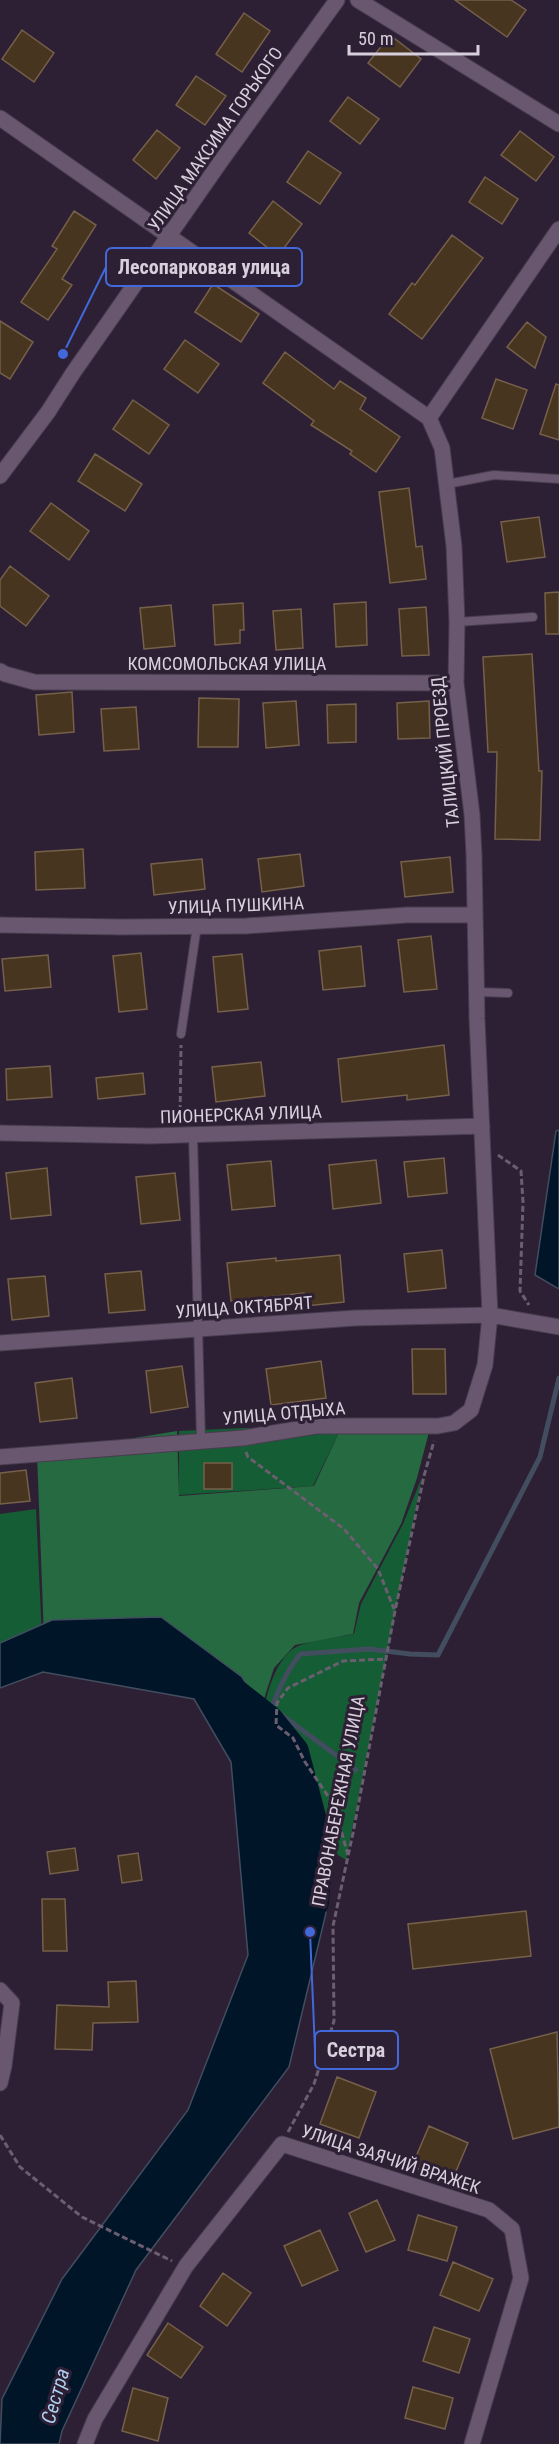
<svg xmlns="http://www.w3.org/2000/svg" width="559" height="2444" font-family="'Roboto Condensed',sans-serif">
  <rect width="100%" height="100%" fill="#2e2034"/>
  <path fill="#155d34" d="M243,1428H341L313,1486L179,1495V1431Z
    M422,1477L346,1860L320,1844L295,1750L264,1717L171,1646L80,1639L0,1663V1658L73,1633L168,1638L264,1706V1712C266,1692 278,1655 298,1646C314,1639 337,1638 354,1634L361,1604L403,1524Z
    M36,1509L42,1638L0,1653V1514Z"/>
  <path fill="#256a40" d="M341,1428L429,1432L417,1478L401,1524L359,1603L353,1634L295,1645L274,1668L263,1702L172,1626L44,1637L37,1454L177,1431L179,1496L314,1486Z"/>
  <path fill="#011529" stroke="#424d5f" stroke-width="1.5" d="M559,1130V1289L535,1275L556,1131Z
    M161,1617L242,1677L301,1773L326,1913L289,2067L136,2270L62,2431L59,2444H0L2,2399L62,2279L188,2110L248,1955L231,1762L194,1699L43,1672L0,1688V1643L52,1620Z"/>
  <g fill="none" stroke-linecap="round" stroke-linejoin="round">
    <path stroke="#424d5f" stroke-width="5" d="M271,1707L356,1770
      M268,1721C275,1695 284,1675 300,1654L369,1649L410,1654L438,1655L540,1457L559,1378"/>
    <path stroke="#011529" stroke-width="32" d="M235,1695L268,1721L293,1752L318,1848L313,1902"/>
  </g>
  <path fill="#473520" stroke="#75604a" stroke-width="1.5" d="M455,0H511L526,10L507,37Z
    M244,13L270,31L242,72L216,54Z
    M22,30L54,53L34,82L2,59Z
    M390,35L421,59L400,87L368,63Z
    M196,76L226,96L205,125L176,105Z
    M348,97L379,119L360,144L330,121Z
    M157,130L180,148L156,179L133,160Z
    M520,131L554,157L536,181L501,155Z
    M308,151L341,173L320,204L287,182Z
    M485,177L518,199L502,224L469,202Z
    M273,201L302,224L278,256L249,233Z
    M74,211L96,225L62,279L72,285L48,320L21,302L57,249L52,246Z
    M452,235L483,258L422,339L389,314L412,283L415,285Z
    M213,284L259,314L241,342L195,312Z
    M0,321L33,342L10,379L0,373Z
    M527,322L546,337L535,368L507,347Z
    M185,340L219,364L198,393L164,369Z
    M285,352L334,389L340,381L366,398L360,409L400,437L376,472L350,454L352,451L311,425L314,421L263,383Z
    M496,379L527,390L513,429L482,418Z
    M556,384L559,385V440L540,434Z
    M133,400L169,425L149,454L113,429Z
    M95,454L142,484L125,511L78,481Z
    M409,488L416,547L422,546L426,579L390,583L379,492Z
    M51,503L89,531L69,560L30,531Z
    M539,517L545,557L507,562L501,522Z
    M10,566L49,596L26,626L0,606V580Z
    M559,592V634H546L545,593Z
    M366,602L367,645L336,647L334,604Z
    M243,603L244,630H240V643L215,645L213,605Z
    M171,605L175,646L144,649L140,608Z
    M426,607L429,655L402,656L399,609Z
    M301,609L303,648L276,650L273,611Z
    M532,654L539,771H542L540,840L495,839L497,752H488L483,657Z
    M72,692L74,732L39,735L36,695Z
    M199,698L239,699L238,747H198Z
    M296,701L299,745L266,748L263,703Z
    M429,701L430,738L398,739L397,703Z
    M356,704V742L328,743L327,705Z
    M136,707L139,749L104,751L101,709Z
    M83,849L85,888L36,890L35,852Z
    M300,854L304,886L262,892L258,859Z
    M450,857L453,892L405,897L401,862Z
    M202,859L205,889L154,895L151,864Z
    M431,936L437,989L404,992L398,940Z
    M361,946L365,986L323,990L319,951Z
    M141,953L147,1009L119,1012L113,956Z
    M242,954L248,1009L218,1012L213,957Z
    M48,955L51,987L5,991L2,959Z
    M444,1045L449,1095L407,1100V1095L342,1102L338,1059Z
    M261,1062L265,1096L216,1102L212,1067Z
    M50,1066L52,1097L7,1100L6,1069Z
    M143,1073L145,1094L98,1099L96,1078Z
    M444,1158L447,1193L408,1197L404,1162Z
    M376,1160L381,1203L333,1209L329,1165Z
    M271,1161L275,1206L232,1210L227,1165Z
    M47,1168L51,1215L11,1219L6,1173Z
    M175,1173L180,1220L141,1224L136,1177Z
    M442,1250L446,1288L408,1292L404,1254Z
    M340,1255L344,1302L305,1306L304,1293L231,1301L227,1263L276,1258V1261Z
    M141,1271L145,1310L109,1313L105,1274Z
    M45,1276L49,1316L12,1320L8,1279Z
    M412,1349H445L446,1394H413Z
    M321,1361L326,1398L271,1405L266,1369Z
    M182,1366L188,1407L151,1413L146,1371Z
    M72,1378L77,1418L40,1422L35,1383Z
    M204,1463H232V1489H204Z
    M26,1470L30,1501L0,1504V1473Z
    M75,1848L78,1870L50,1874L47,1852Z
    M138,1853L142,1880L122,1883L118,1856Z
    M42,1899H65L67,1951H43Z
    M526,1911L531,1956L413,1969L408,1924Z
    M136,1981L138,2022L93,2023L92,2050L55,2049L57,2005L109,2007L108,1982Z
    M557,2032L559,2127L513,2139L490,2049Z
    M337,2077L376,2092L359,2138L320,2124Z
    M429,2126L468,2143L451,2183L412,2166Z
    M377,2200L395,2240L366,2252L349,2213Z
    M418,2215L457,2227L447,2261L408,2250Z
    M320,2230L338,2270L302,2286L284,2246Z
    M453,2262L493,2279L479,2311L440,2295Z
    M223,2273L251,2293L227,2326L200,2306Z
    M168,2323L203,2347L181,2378L147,2355Z
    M434,2327L470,2339L459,2373L423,2361Z
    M413,2387L453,2398L445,2429L405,2418Z
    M133,2388L168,2398L158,2441L122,2431Z"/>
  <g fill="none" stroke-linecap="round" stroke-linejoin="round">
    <g stroke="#483c4e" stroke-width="10">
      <path id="service" d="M447,484L494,475L559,479
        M457,622L533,617
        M477,992L508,993
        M181,1034L197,926
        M193,1135L201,1440"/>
    </g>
    <g stroke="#483c4e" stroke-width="17">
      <path id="minor" d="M358,0L559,124
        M0,118L429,418
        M429,418L559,229
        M0,476L48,412L73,373L221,161L337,0
        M0,671L5,674L34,682L456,683
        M0,925L120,927L246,926L407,915H474
        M0,1133L150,1136L482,1126
        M0,1343L355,1318L490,1315L559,1327
        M0,1457L243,1438L316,1426H438L454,1423L471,1410L485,1365L490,1315L477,1019L474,855L472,815L456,683L457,622L454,546L442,448L429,418
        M0,1990L12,2003L4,2066L0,2083
        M85,2444L95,2419L186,2266L282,2144L489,2210L512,2229L521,2278L472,2444"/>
    </g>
    <path stroke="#6a5e70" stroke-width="3" stroke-dasharray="6 3" stroke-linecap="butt" d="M180,1120L181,1045
      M498,1155L521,1171L523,1202L520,1291L529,1305
      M246,1452L248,1457L344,1529L378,1569L394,1609
      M348,1855L334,1805L305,1762L293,1738L276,1725L277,1703L288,1688L343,1661L386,1659
      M288,2132L314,2084L334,2021L333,1926L353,1833L395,1611L424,1476L434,1441
      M0,2135L20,2167L82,2217L172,2261"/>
    <use href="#service" stroke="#68576f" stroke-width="8"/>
    <use href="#minor" stroke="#68576f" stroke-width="15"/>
  </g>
  <g text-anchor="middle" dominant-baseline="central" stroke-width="6" stroke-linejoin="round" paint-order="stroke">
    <g font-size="18" fill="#d8cfdd" stroke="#2e2034">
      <text transform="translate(215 139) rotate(-55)">УЛИЦА МАКСИМА ГОРЬКОГО</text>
      <text x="227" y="663">КОМСОМОЛЬСКАЯ УЛИЦА</text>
      <text transform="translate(445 752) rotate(-96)">ТАЛИЦКИЙ ПРОЕЗД</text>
      <text transform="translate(236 905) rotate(-2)">УЛИЦА ПУШКИНА</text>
      <text transform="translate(241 1114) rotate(-2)">ПИОНЕРСКАЯ УЛИЦА</text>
      <text transform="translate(244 1307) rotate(-4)">УЛИЦА ОКТЯБРЯТ</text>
      <text transform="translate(284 1413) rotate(-5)">УЛИЦА ОТДЫХА</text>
      <text transform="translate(338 1801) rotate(-79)">ПРАВОНАБЕРЕЖНАЯ УЛИЦА</text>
      <text transform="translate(391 2159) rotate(18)">УЛИЦА ЗАЯЧИЙ ВРАЖЕК</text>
    </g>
    <g font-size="20" font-style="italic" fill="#add0f2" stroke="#2e2034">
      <text transform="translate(55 2396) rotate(-74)">Сестра</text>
    </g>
  </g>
  <path fill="none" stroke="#4268d9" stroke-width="2" d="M63 354L106 267M310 1932L315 2050"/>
  <g fill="#4268d9" stroke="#2e2034" stroke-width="2">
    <circle cx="63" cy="354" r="6"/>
    <circle cx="310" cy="1932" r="6"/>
  </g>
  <g fill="#2e2034" stroke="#4268d9" stroke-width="2">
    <rect x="106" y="248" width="196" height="38" rx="6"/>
    <rect x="315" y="2031" width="83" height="38" rx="6"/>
  </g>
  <g font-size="20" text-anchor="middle" font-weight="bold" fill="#d8cfdd">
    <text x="204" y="274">Лесопарковая улица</text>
    <text x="356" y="2057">Сестра</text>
  </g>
  <path d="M349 45v9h129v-9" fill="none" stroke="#d8cfdd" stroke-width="3"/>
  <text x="358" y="45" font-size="18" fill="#d8cfdd" stroke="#2e2034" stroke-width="4.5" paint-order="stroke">50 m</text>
</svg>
